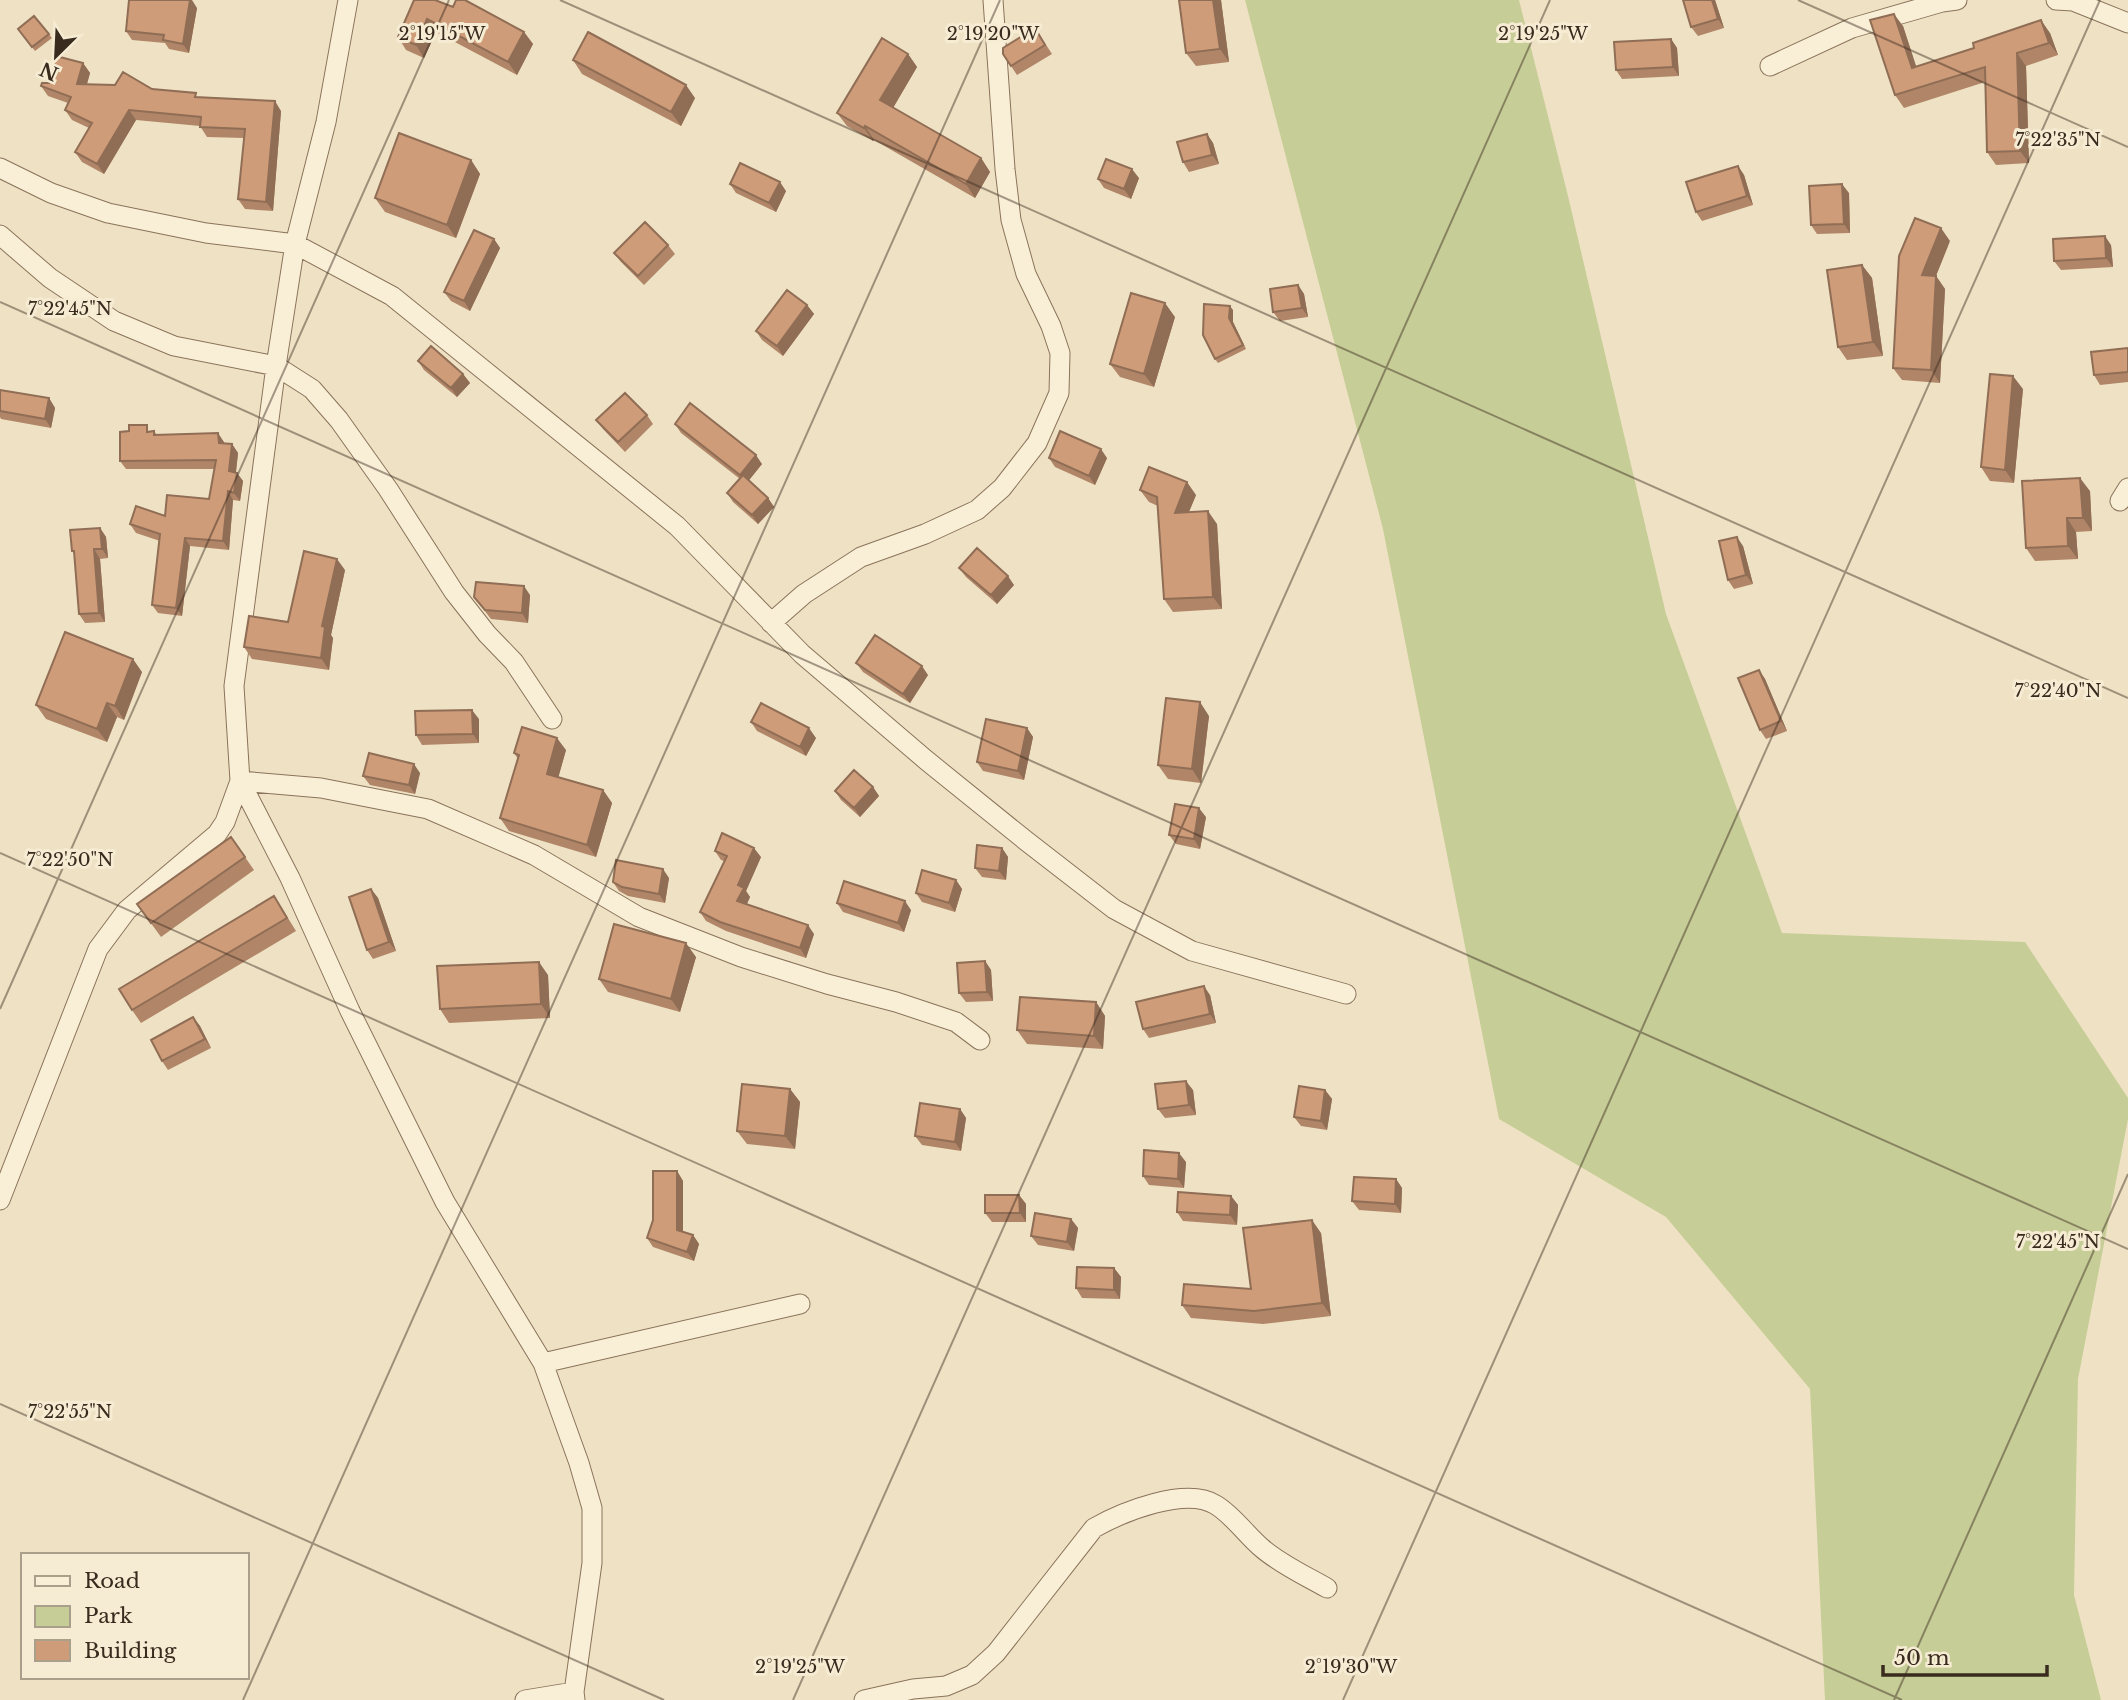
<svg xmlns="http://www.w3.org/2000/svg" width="2128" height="1700" font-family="'Libre Baskerville',serif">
  <rect width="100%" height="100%" fill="#efe2c4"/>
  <path fill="#c7cd97" d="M1245,0H1519L1568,196L1666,614L1782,933L2025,942L2128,1098V1119L2078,1379L2074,1595L2101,1700H1825L1810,1389L1666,1217L1499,1119L1383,529Z"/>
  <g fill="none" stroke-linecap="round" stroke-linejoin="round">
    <g stroke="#8a735a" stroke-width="21">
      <path id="street" d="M2056,0L2073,1L2128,23
        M1770,66L1852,28L1942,2L1957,0
        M0,168L51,193L108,213L206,233L295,244L392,296L677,526L802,654L926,760L1025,840L1114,909L1192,951L1346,994
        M0,235L50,278L114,321L174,346L276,366L312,389L339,420L388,489L454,592L487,634L514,662L552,719
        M2120,501L2128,488
        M771,623L804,594L861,557L925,534L977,510L1002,488L1037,443L1059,393L1060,353L1051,326L1026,274L1011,220L1005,169L993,0
        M240,781L290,878L350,1011L445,1202L543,1363L579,1463L592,1508V1563L574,1692L575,1700
        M240,781L321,788L428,809L534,855L639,917L741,957L827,984L896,1002L956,1022L980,1040
        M0,1200L98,949L127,910L217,834L225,822L240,781L234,686L276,366L295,244L326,122L348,0
        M543,1363L800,1304
        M525,1700L574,1692
        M864,1700L913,1689L946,1686L972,1675L996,1653L1094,1528C1122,1512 1186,1486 1216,1505C1234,1516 1247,1536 1263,1549C1282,1565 1306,1576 1327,1588"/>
    </g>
    <use href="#street" stroke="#f9efd7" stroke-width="19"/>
  </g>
  <path fill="#b18668" d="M414,0L524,32L533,44L517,75L436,32L424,58L406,50L398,37Z
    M1221,0L1229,62L1196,66L1186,53Z
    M1683,0H1715L1724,28L1698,36L1691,27Z
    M197,8L189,53L169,49L165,43L132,40L126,31Z
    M34,16L52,38L35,51L18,29Z
    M1903,26L1916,67L2050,33L2058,55L2026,66L2029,163L1996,165L1987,152L1985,82L1904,108L1895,95Z
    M1041,37L1052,54L1017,75L1011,66Z
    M1671,39L1677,48L1679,76L1622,79L1616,70Z
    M908,54L917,67L893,108L981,158L990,172L975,198L874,140L873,141L847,126L837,113Z
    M573,60L695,98L681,126L582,74Z
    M83,63L90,73L87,84L152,89L281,111L273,211L245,209L238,199L244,138L207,137L200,126L136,120L104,174L82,162L75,152L89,128L72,120L65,110L68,103L48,96L41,86L49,83Z
    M1207,134L1213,143L1219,164L1189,172L1183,162Z
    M471,160L480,174L456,238L385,212L375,198Z
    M1738,166L1744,175L1753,205L1702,221L1696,212Z
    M1139,178L1131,199L1104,188L1098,179Z
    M730,184L786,191L776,212L736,193Z
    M1849,193L1850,233L1817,234L1811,225Z
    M494,239L500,248L470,311L451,301L444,292Z
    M1950,241L1936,276L1945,289L1940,383L1902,380L1893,368Z
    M668,245L675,254L644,285L621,262L614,253Z
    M2111,245L2113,267L2061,270L2054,261Z
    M1862,265L1872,278L1883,356L1847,360L1838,347Z
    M1298,285L1304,294L1308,317L1280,321L1273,312Z
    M807,305L814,314L783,356L762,340L756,331Z
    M1233,310V322L1246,349L1218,363L1215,359Z
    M1175,317L1154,387L1120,377L1110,364Z
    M2128,348V382L2100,385L2094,375Z
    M418,361L463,374L470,383L457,397L424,370Z
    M2023,389L2014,483L1990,481L1981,467Z
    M0,390L49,398L55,408L51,428L1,419L0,417Z
    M647,415L653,424L625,452L603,429L596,420Z
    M675,424L762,464L749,480L768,498L774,507L758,524L733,502L727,493L740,479L681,433Z
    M152,431H154L157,435L224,442V443L232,444L238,453L236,472L243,481L240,501L233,500L229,550L190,546L182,616L158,613L152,605L160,541L136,533L130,524L165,516L209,499L214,469H126L120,461Z
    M1049,458H1107L1095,485L1055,467Z
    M1140,490L1196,495L1189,512L1217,524L1222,609L1173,612L1164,599L1158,506L1149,502Z
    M2090,491L2092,531L2076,532L2078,559L2035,561L2026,548Z
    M100,528L106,537L108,558L100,559L105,622L85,623L79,614L75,555L72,551Z
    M1743,546L1753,584L1734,589L1728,580Z
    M959,568L1014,585L997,604L966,577Z
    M345,570L331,635L333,638L329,670L252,659L244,647L288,622Z
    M530,595L528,623L491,619L474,597Z
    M856,663L928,675L910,703L863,672Z
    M1759,670L1765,679L1787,731L1766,739L1760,730Z
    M142,672L124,720L117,717L107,742L46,719L36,705Z
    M1209,716L1201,783L1168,779L1158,765Z
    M479,719V743L422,745L416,735Z
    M751,722L816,738L806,756L757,731Z
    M1027,728L1033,737L1024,780L983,771L977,762Z
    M566,750L558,777L603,790L612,803L596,857L509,831L500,818L518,759L514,753Z
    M420,773L415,794L370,785L363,776Z
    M873,787L879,796L860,817L841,800L835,791Z
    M1206,817L1200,849L1176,844L1169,835Z
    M231,837L254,870L161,937L137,904Z
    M1002,848L1008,857L1006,880L982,877L975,868Z
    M715,851L761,857L746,891L750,897L747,904L814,934L806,958L726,931L706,921L700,912L724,861L721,860Z
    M669,878L665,903L628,896L619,891L613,882Z
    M956,880L962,889L955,912L922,902L916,893Z
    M371,889L378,898L396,951L373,959L367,950Z
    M837,903L911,910L904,932L843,912Z
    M283,910L296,931L141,1023L132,1010Z
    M696,957L680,1012L608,992L599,979Z
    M985,961L991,970L993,1001L966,1002L959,993Z
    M548,975L550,1018L449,1023L440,1009Z
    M1210,995L1216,1023L1149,1038L1143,1029Z
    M1096,1002L1105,1016L1103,1049L1027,1044L1017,1030Z
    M193,1017L200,1026L211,1048L168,1070L162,1061Z
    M790,1089L800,1102L795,1149L747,1144L737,1131Z
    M1193,1090L1196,1115L1165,1118L1158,1109Z
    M1325,1090L1332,1099L1327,1130L1301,1126L1294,1117Z
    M960,1109L966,1118L961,1151L922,1145L915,1136Z
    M1186,1162L1184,1188L1149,1185L1143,1176Z
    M677,1171L683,1181V1232L693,1235L699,1244L694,1261L653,1247L647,1238Z
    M1396,1179L1402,1188L1401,1213L1359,1210L1352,1201Z
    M1019,1195L1026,1204V1222H992L985,1213Z
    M1231,1196L1238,1205L1237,1225L1183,1221L1177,1212Z
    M1071,1219L1078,1228L1074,1251L1038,1245L1031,1236Z
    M1321,1233L1331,1316L1263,1324L1191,1318L1182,1305L1251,1289Z
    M1114,1268L1121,1277L1120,1299L1082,1298L1076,1288Z"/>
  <path fill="#906d55" d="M190,0H192L197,8L189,53L183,44Z
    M1213,0H1221L1229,62L1220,49Z
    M1712,0H1715L1724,28L1718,19Z
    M1894,14L1903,26L1921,81L1912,68Z
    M427,19L436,32L424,58L416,45Z
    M2041,20L2050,33L2058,55L2049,43Z
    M524,32L533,44L517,75L508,62Z
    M1671,39L1677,48L1679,76L1673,67Z
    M2017,53L2026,66L2029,163L2020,151Z
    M908,54L917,67L890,113L880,100Z
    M83,63L90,73L84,94L77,84Z
    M686,85L695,98L681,126L671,112Z
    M275,101L281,111L273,211L266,202Z
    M129,110L136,120L104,174L97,164Z
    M865,126L874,140L873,141L864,128Z
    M1207,134L1213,143L1219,164L1212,155Z
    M981,158L990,172L975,198L966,184Z
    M471,160L480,174L456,238L447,225Z
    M1738,166L1744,175L1753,205L1747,196Z
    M1132,169L1139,178L1131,199L1124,189Z
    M780,182L786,191L776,212L769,203Z
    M1842,184L1849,193L1850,233L1844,224Z
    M1941,228L1950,241L1931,288L1922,275Z
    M2105,236L2111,245L2113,267L2106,258Z
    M494,239L500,248L470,311L464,301Z
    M1862,265L1872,278L1883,356L1873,342Z
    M1936,276L1945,289L1940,383L1931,370Z
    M1298,285L1304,294L1308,317L1302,308Z
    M1165,303L1175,317L1154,387L1144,374Z
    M807,305L814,314L783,356L777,346Z
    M1230,306L1233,310V322L1246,349L1229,318Z
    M463,374L470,383L457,397L451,388Z
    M2013,376L2023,389L2014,483L2005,470Z
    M49,398L55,408L51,428L45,419Z
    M218,433L224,442L225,451L219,443Z
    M232,444L238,453L235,480L229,471Z
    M1101,449L1107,458L1095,485L1089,476Z
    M756,455L762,464L746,484L740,475Z
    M237,473L243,481L240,501L234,493Z
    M2080,478L2090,491L2092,531L2083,518Z
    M1187,482L1196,495L1183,526L1175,513Z
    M228,491L233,500L229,550L223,541Z
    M768,498L774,507L758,524L752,515Z
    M1208,511L1217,524L1222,609L1213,597Z
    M2067,518L2076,532L2078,559L2068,546Z
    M100,528L106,537L108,558L102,549Z
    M1737,537L1743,546L1753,584L1746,575Z
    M185,538L190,546L182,616L176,608Z
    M94,549L100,559L105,622L99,613Z
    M337,559L345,570L331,635L333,638L329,670L321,658L322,626Z
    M1008,576L1014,585L997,604L991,595Z
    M524,586L530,595L528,623L522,613Z
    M133,659L142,672L124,720L115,706Z
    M922,666L928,675L910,703L903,694Z
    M1759,670L1765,679L1787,731L1781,721Z
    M1200,702L1209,716L1201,783L1192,769Z
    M107,703L117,717L107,742L97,729Z
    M472,710L479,719V743L473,734Z
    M809,728L816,738L806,756L800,747Z
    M1027,728L1033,737L1024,780L1018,771Z
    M557,738L566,750L556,786L547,774Z
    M414,764L420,773L415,794L409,785Z
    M873,787L879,796L860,817L854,808Z
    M603,790L612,803L596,857L587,845Z
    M1199,808L1206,817L1200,849L1194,839Z
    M754,848L761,857L746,891L750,897L744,910L737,901L738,885Z
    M1002,848L1008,857L1006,880L999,871Z
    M663,869L669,878L665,903L659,894Z
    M956,880L962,889L955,912L949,903Z
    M371,889L378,898L396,951L389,942Z
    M905,901L911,910L904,932L898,923Z
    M808,925L814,934L806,958L800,948Z
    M686,943L696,957L680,1012L671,999Z
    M985,961L991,970L993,1001L987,992Z
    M539,962L548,975L550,1018L541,1004Z
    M1204,986L1210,995L1216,1023L1210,1014Z
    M1096,1002L1105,1016L1103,1049L1094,1036Z
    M193,1017L200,1026L211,1048L205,1039Z
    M1186,1081L1193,1090L1196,1115L1189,1105Z
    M790,1089L800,1102L795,1149L785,1136Z
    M1325,1090L1332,1099L1327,1130L1321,1121Z
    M960,1109L966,1118L961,1151L955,1142Z
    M1179,1153L1186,1162L1184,1188L1178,1179Z
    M677,1171L683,1181V1239L677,1230Z
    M1396,1179L1402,1188L1401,1213L1395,1204Z
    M1019,1195L1026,1204V1222L1020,1213Z
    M1231,1196L1238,1205L1237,1225L1230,1215Z
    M1071,1219L1078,1228L1074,1251L1067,1242Z
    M1312,1220L1321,1233L1331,1316L1322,1303Z
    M693,1235L699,1244L694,1261L687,1252Z
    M1114,1268L1121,1277L1120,1299L1114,1290Z"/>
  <path fill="#ce9c79" stroke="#906d55" stroke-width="2" d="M129,0H190L183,44L163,40L164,35L126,31Z
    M414,0H435L453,7L456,0H465L524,32L508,62L427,19L416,45L398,37Z
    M1179,0H1213L1220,49L1186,53Z
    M1683,0H1712L1718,19L1691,27Z
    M1894,14L1912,68L1974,48L1973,43L2041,20L2049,43L2017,53L2020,151L1987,152L1985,67L1895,95L1870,20Z
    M34,16L49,34L32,47L18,29Z
    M1035,28L1045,45L1011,66L1003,54V48Z
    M588,32L686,85L671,112L573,60Z
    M882,38L908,54L880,100L981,158L966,184L865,126L864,128L837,113Z
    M1671,39L1673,67L1616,70L1614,42Z
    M56,56L83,63L77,84L115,85L123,72L152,89L196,93L195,97L275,101L266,202L238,199L245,129L200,127L201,117L129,110L97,164L75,152L92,123L65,110L71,97L41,86L42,83H49Z
    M399,133L471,160L447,225L375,198Z
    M1207,134L1212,155L1183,162L1177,142Z
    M1106,159L1132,169L1124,189L1098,179Z
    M740,163L780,182L769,203L730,184Z
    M1738,166L1747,196L1696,212L1686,182Z
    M1842,184L1844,224L1811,225L1809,186Z
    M1915,218L1941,228L1922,275L1936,276L1931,370L1893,368L1899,256Z
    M645,222L668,245L638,276L614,253Z
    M474,230L494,239L464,301L444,292Z
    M2105,236L2106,258L2054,261L2053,239Z
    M1862,265L1873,342L1838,347L1827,270Z
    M1298,285L1302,308L1273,312L1270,289Z
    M787,290L807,305L777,346L756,331Z
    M1131,293L1165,303L1144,374L1110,364Z
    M1204,304L1230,306L1229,318L1243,345L1215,359L1203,335Z
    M431,346L463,374L451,388L418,361Z
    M2128,348V372L2094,375L2091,352Z
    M1990,374L2013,376L2005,470L1981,467Z
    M0,390L49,398L45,419L0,411Z
    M625,393L647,415L618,442L596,420Z
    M690,403L756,455L740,475L675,424Z
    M129,425H147V432L154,431V435L218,433L219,443L232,444L229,471L237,473L234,493L228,491L223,541L185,538L176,608L152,605L160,534L130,524L136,506L165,516L167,495L209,499L216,460L120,461V432L129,431Z
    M1060,431L1101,449L1089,476L1049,458Z
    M1149,467L1187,482L1175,513L1208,511L1213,597L1164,599L1157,497L1140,490Z
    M743,475L768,498L752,515L727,493Z
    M2080,478L2083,518H2067L2068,546L2026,548L2022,481Z
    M100,528L102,549H94L99,613L79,614L74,551H72L70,530Z
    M1737,537L1746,575L1728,580L1719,541Z
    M977,548L1008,576L991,595L959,568Z
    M304,551L337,559L322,626L325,627L321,658L244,647L249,616L288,622Z
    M476,582L524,586L522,613L485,610L474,597Z
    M65,632L133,659L115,706L107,703L97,729L36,705Z
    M875,635L922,666L903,694L856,663Z
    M1759,670L1781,721L1760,730L1738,678Z
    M1166,698L1200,702L1192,769L1158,765Z
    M761,703L809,728L800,747L751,722Z
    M472,710L473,734L416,735L415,711Z
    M986,719L1027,728L1018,771L977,762Z
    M522,727L557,738L547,774L603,790L587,845L500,818L519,755L514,753Z
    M369,753L414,764L409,785L363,776Z
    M854,770L873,787L854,808L835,791Z
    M1175,804L1199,808L1194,839L1169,835Z
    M722,833L754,848L738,885L744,888L737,901L808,925L800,948L720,922L700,912L727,856L715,851Z
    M231,837L245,857L151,923L137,904Z
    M977,845L1002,848L999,871L975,868Z
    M616,860L663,869L659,894L622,887L613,882Z
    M922,870L956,880L949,903L916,893Z
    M844,881L905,901L898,923L837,903Z
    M371,889L389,942L367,950L349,897Z
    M274,896L287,918L132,1010L119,989Z
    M614,924L686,943L671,999L599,979Z
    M985,961L987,992L959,993L957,963Z
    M539,962L541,1004L440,1009L437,966Z
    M1204,986L1210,1014L1143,1029L1136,1002Z
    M1020,997L1096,1002L1094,1036L1017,1030Z
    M193,1017L205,1039L162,1061L151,1040Z
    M1186,1081L1189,1105L1158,1109L1155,1084Z
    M742,1084L790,1089L785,1136L737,1131Z
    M1299,1086L1325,1090L1321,1121L1294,1117Z
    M920,1103L960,1109L955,1142L915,1136Z
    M1144,1150L1179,1153L1178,1179L1143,1176Z
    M653,1171H677V1230L693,1235L687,1252L647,1238L653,1220Z
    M1354,1177L1396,1179L1395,1204L1352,1201Z
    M1178,1192L1231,1196L1230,1215L1177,1212Z
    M985,1195H1019L1020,1213H985Z
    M1035,1213L1071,1219L1067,1242L1031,1236Z
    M1312,1220L1322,1303L1254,1311L1182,1305L1184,1284L1251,1289L1243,1228Z
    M1077,1267L1114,1268V1290L1076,1288Z"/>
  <path fill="none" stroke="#392b1e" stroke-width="2" stroke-opacity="0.45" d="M560,0L2128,698M1798,0L2128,147M0,302L2128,1249M0,853L1902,1700M0,1009L449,0M0,1404L664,1700M243,1700L1000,0M793,1700L1550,0M1343,1700L2100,0M1894,1700L2128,1174"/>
  <g font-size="18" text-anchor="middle" fill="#392b1e" stroke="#f6ecd3" stroke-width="6" stroke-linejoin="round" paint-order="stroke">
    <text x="442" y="40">2°19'15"W</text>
    <text x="993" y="40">2°19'20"W</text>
    <text x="1543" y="40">2°19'25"W</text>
    <text x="2058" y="146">7°22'35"N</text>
    <text x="70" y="315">7°22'45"N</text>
    <text x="2058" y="697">7°22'40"N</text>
    <text x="70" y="866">7°22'50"N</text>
    <text x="2058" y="1248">7°22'45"N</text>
    <text x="70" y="1418">7°22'55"N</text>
    <text x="800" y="1673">2°19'25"W</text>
    <text x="1351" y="1673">2°19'30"W</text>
  </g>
  <rect x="21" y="1553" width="228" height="126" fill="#f6ecd3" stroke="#aa9f8b" stroke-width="2"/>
  <rect x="35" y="1576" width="35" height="10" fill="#f9efd7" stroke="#aa9f8b" stroke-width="2"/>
  <text x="84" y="1588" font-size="21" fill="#392b1e">Road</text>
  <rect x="35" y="1606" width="35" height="21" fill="#c7cd97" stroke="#aa9f8b" stroke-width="2"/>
  <text x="84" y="1623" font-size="21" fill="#392b1e">Park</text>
  <rect x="35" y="1640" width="35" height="21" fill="#ce9c79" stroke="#aa9f8b" stroke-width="2"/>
  <text x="84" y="1658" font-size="21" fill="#392b1e">Building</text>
  <g transform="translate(56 56) rotate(204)" stroke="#f6ecd3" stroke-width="5" paint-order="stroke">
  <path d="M0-5L12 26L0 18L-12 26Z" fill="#392b1e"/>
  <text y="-10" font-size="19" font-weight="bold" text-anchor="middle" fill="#392b1e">N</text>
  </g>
  <path d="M1883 1665v10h164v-10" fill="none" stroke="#392b1e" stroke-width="3.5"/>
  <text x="1894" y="1665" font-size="21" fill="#392b1e" stroke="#f6ecd3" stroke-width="5" paint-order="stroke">50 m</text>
</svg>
